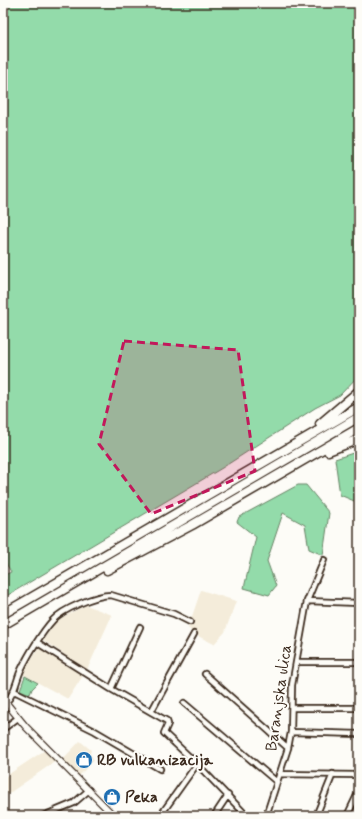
<svg xmlns="http://www.w3.org/2000/svg" width="362" height="819" font-family="Mynerve,sans-serif">
  <rect width="100%" height="100%" fill="#fdfcf7"/>
  <filter id="ink" filterUnits="userSpaceOnUse"><feTurbulence type="fractalNoise" baseFrequency=".025" numOctaves="2"/><feDisplacementMap in="SourceGraphic" scale="8" xChannelSelector="R" yChannelSelector="G"/><feConvolveMatrix kernelMatrix="1 2 1 2 8 2 1 2 1" color-interpolation-filters="sRGB"/></filter>
  <g filter="url(#ink)">
    <path fill="#f4ecda" d="M201,590L236,601L225,632L214,644L196,635L188,628Z
      M86,605L112,615L87,670L43,640L57,620Z
      M40,646L84,674L68,699L22,674Z
      M80,741L91,750L90,753L94,760L79,776L62,760Z
      M45,750L56,761L5,796L3,793V778Z"/>
    <path fill="#93dbaa" stroke="#678264" d="M3,3H359V375L340,395L315,408L222,468L3,598V576L11,572L3,558Z
      M359,451V503L340,495L335,459Z
      M298,485H306L329,513L323,555L309,549L305,525L283,513L267,561L276,586L269,595L244,588L256,537L237,522L239,517Z
      M25,676L38,683L32,689L30,694L20,690Z"/>
    <g fill="none" stroke-linecap="round" stroke-linejoin="round">
      <g stroke="#3b2a1e" stroke-width="8">
        <path id="minor" d="M307,601L359,603
          M38,643L111,689L167,721L168,724L164,733L197,764L247,816
          M297,662H359
          M205,674L288,748
          M111,689L140,627
          M14,691L95,731L160,769
          M6,702C15,694 16,681 21,670C28,655 42,632 53,620C63,609 96,595 111,595L174,614L190,622
          M184,703L277,782
          M292,708H359
          M151,712L194,634
          M3,729L18,718
          M291,732L359,734
          M279,774L359,775
          M43,816L74,803L89,790
          M160,816L197,764
          M214,816L228,795
          M266,816L288,748L291,732L292,685L307,601L324,560
          M316,816L333,774
          M347,816L359,791"/>
      </g>
      <g stroke="#3b2a1e" stroke-width="8">
        <path id="tertiary" d="M3,699L26,727L114,816"/>
      </g>
      <g stroke="#3b2a1e" stroke-width="11">
        <path id="motorway" d="M320,424L359,391
          M328,451L359,439
          M107,570L192,525L359,428
          M3,614L359,407
          M3,625L359,417"/>
      </g>
      <use href="#minor" stroke="#fdfcf7" stroke-width="4.5"/>
      <use href="#tertiary" stroke="#fdfcf7" stroke-width="5.5"/>
      <use href="#motorway" stroke="#fdfcf7" stroke-width="8"/>
    </g>
  </g>
  <path fill="#c2185b" fill-opacity="0.2" stroke="#c2185b" stroke-width="3" stroke-dasharray="8 5" stroke-linejoin="round" d="M124,341L238,350L255,471L151,514L99,444Z"/>
  <defs>
    <g id="shop-disc" transform="scale(0.9)"><circle r="9.5" fill="#1f6fb2" stroke="#fdfcf7"/><path d="M-5-2.5h2.3a2.7 3.5 0 0 1 5.4 0H5L5.5 6h-11ZM-1.5-2.5h3a1.5 2.3 0 0 0-3 0Z" fill="#fff"/></g>
  </defs>
  <g fill-rule="evenodd">
    <use href="#shop-disc" x="84" y="760"/>
    <use href="#shop-disc" x="112" y="797"/>
  </g>
  <g text-anchor="middle" dominant-baseline="central" stroke-width="4" stroke-linejoin="round" paint-order="stroke">
    <g font-size="16" fill="#3b2a1e" stroke="#fdfcf7">
      <text transform="translate(279 698) rotate(-82)">Baranjska ulica</text>
    </g>
    <g font-size="16" font-weight="bold" fill="#3b2a1e" stroke="#fdfcf7" text-anchor="start">
      <text x="97" y="760">RB vulkanizacija</text>
      <text x="125" y="797">Peka</text>
    </g>
  </g>
  <rect width="362" height="819" fill="none" stroke="#fdfcf7" stroke-width="16"/>
  <rect x="8" y="8" width="346" height="803" fill="none" stroke="#3b2a1e" stroke-width="1.5" filter="url(#ink)"/>
</svg>
